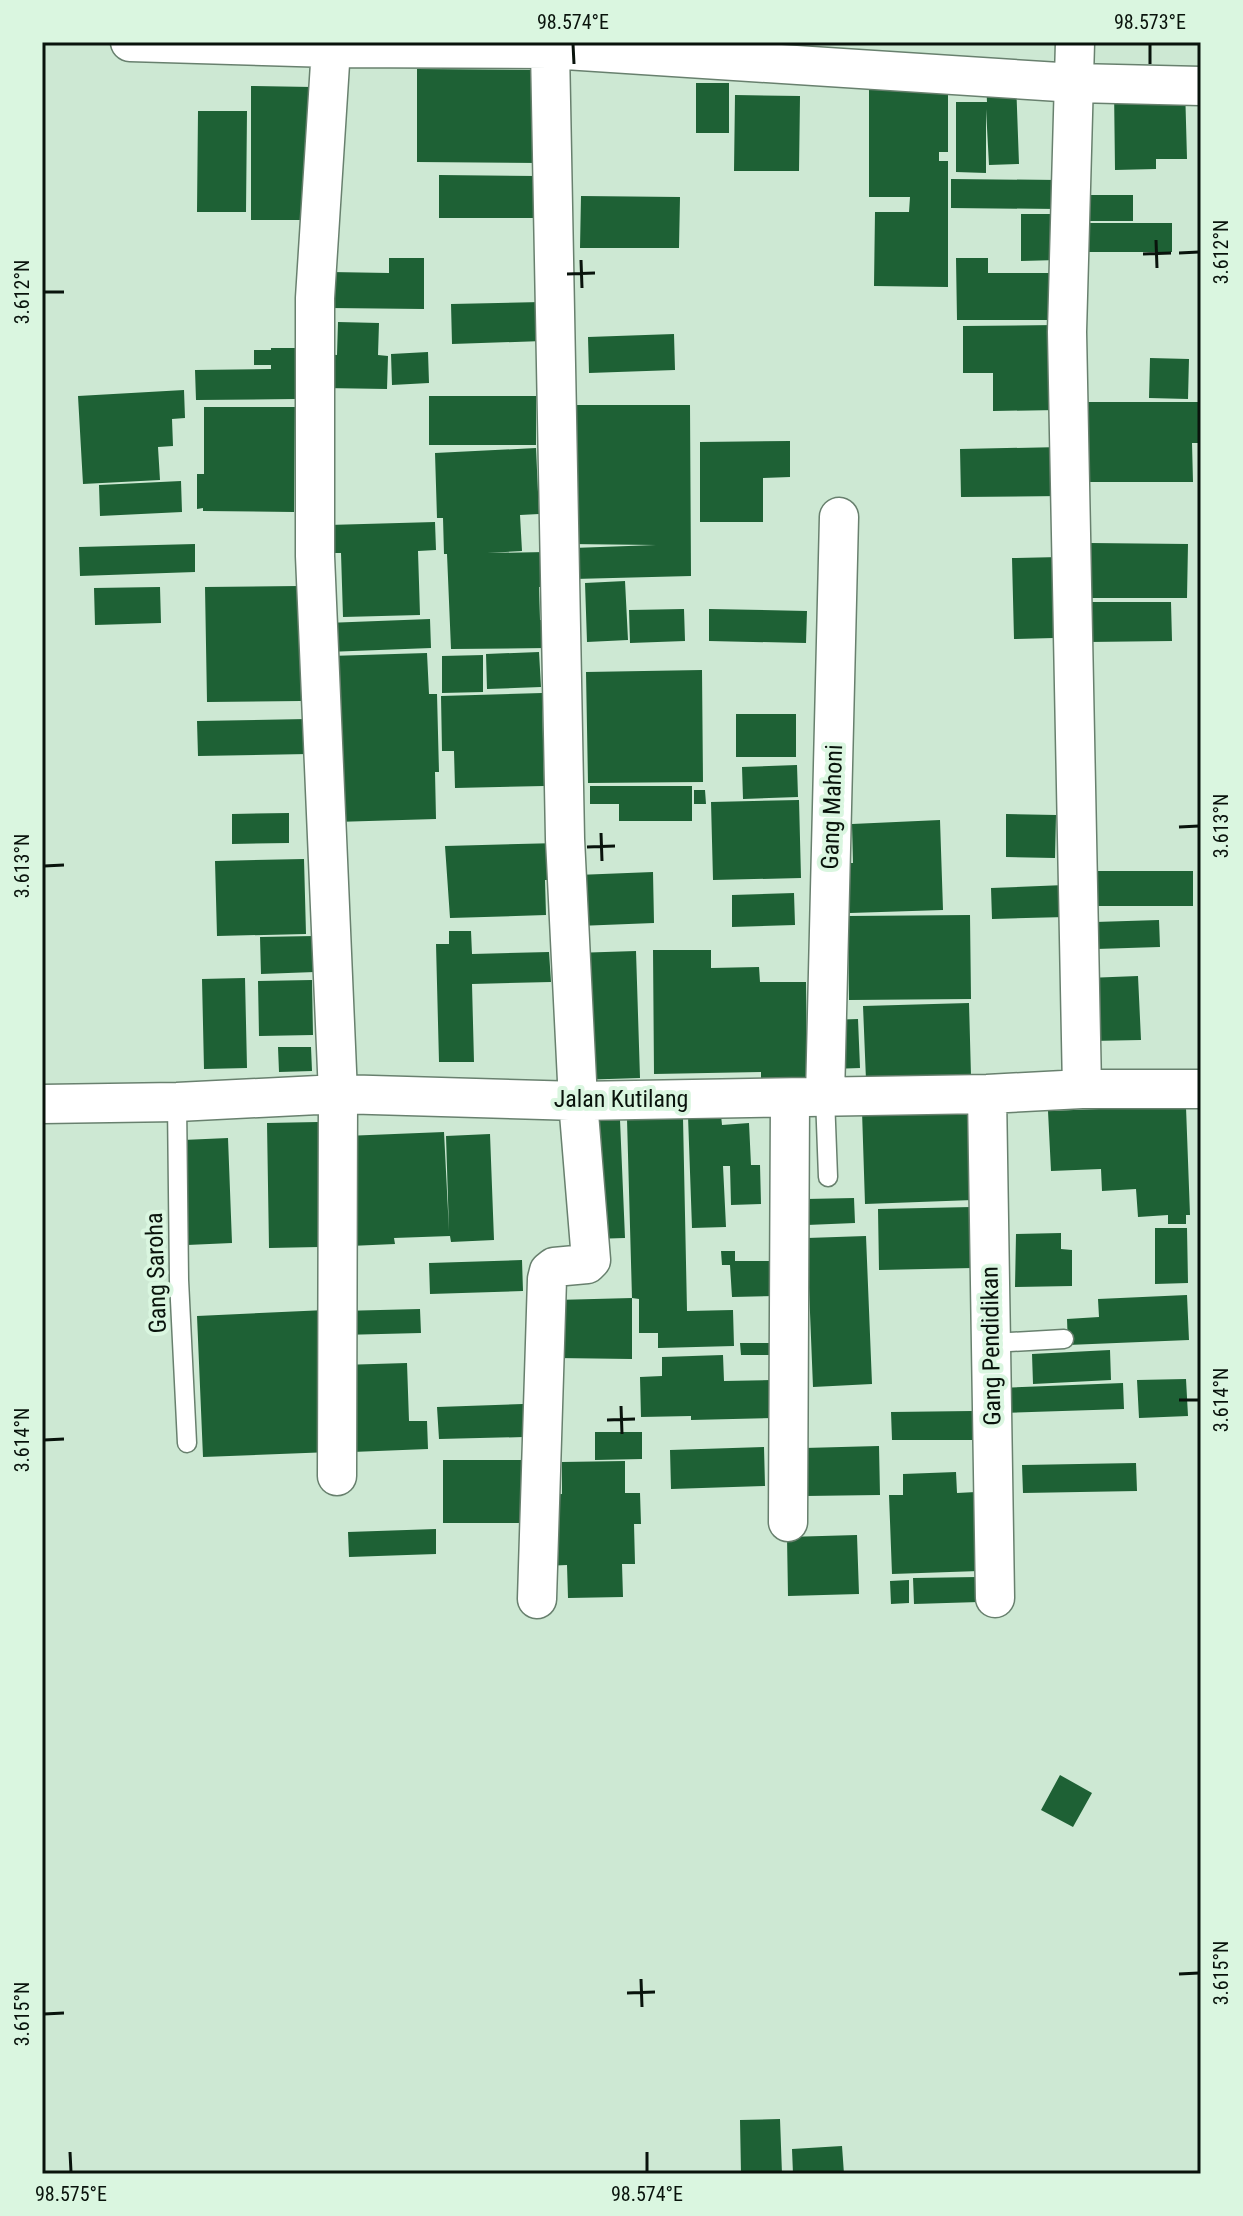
<svg xmlns="http://www.w3.org/2000/svg" width="1243" height="2216" font-family="'Roboto Condensed',sans-serif">
  <rect width="100%" height="100%" fill="#cde8d3"/>
  <path fill="#1e6135" d="M417,69L539,70V163L417,162Z
    M869,81L948,88V152H939V161H948V287L874,286L875,212H909L910,197H869Z
    M1016,81L1019,164L989,165L986,109V173L956,172V102H987L986,82Z
    M696,83H729V133H696Z
    M251,86L312,87V220H251Z
    M1185,86L1187,159H1156V169L1115,170L1114,88Z
    M735,95L800,96L799,171H734Z
    M198,111H247L246,212H197Z
    M439,175L536,176L535,218H439Z
    M951,179L1058,180V209L951,208Z
    M1087,195H1133V221H1087Z
    M581,196L680,197L679,248H580Z
    M1021,214H1057V260L1021,261Z
    M1084,223H1172V252H1084Z
    M389,258H424V309L330,308L331,272L389,273Z
    M956,258H988V273H1058L1059,320H957Z
    M542,302L543,341L452,344L451,304Z
    M338,322L379,323L378,355L388,356L387,389L323,388V354L337,355Z
    M1057,325V410L993,411V373H963V326Z
    M674,334L675,370L589,373L588,337Z
    M271,348H304V369H296V399L196,400L195,370L271,369V365H254V350H271Z
    M428,352L429,383L392,385L391,354Z
    M1150,358L1189,359L1188,399L1149,398Z
    M184,390L185,418L172,419L173,446L158,447L160,480L83,484L78,396Z
    M429,396H536V445H429Z
    M1086,402H1201V443H1192L1193,482H1086Z
    M569,405H690L691,576L574,579L573,548L656,545L569,544Z
    M204,407H295L294,512L203,511V508L197,509V474H204Z
    M790,441V477L763,478V522H700V442Z
    M1062,447L1063,496L961,497L960,449Z
    M536,448L539,514L520,515L522,551L487,553L546,552L547,587H539L540,620H546L547,648L451,649L447,554H444L443,518H437L435,453Z
    M181,481L182,512L100,516L99,485Z
    M435,522L436,550L418,551L420,615L343,617L341,553H329L328,525Z
    M1090,543L1188,544L1187,598H1089Z
    M195,544V572L80,576L79,547Z
    M1060,557L1054,638L1014,639L1012,558Z
    M625,581L628,640L587,642L585,583Z
    M300,586L301,701L207,702L205,587Z
    M160,587L161,623L95,625L94,588Z
    M1088,602H1171L1172,641L1088,642Z
    M684,609L685,641L630,643L629,610Z
    M709,609L807,611L806,643L709,641Z
    M430,619L431,648L327,652L326,623Z
    M539,652L541,687L487,689L486,654Z
    M427,653L429,694H437L439,772H435L436,819L335,822L330,656Z
    M483,655V692L442,693V656Z
    M702,670L703,782L588,783L586,672Z
    M542,693L544,786L455,788L454,751H442L441,696Z
    M736,714H796V757H736Z
    M307,719L308,754L198,756L197,721Z
    M797,765L798,797L743,799L742,767Z
    M590,786H692V821H619V804H590Z
    M694,790H705L706,804H694Z
    M799,800L801,878L713,880L711,802Z
    M289,813V843L232,844V814Z
    M1006,814L1056,815L1055,858L1006,857Z
    M940,820L943,910L850,913L848,863H853L852,824Z
    M559,843L560,880H545L546,915L450,918L445,846Z
    M304,859L306,934L217,936L215,861Z
    M1083,871H1193V906H1083Z
    M653,872L654,923L578,926L577,875Z
    M1065,885L1066,917L992,919L991,888Z
    M794,893L795,925L732,927V895Z
    M970,915L971,999L849,1000L848,916Z
    M1159,920L1160,947L1096,949L1095,922Z
    M449,931H471L472,954L549,952L551,982L472,984L474,1062H439L436,944H449Z
    M314,936L315,972L261,974L260,937Z
    M653,950H711V968L759,967L760,982H806L807,1078L761,1079V1072L654,1074Z
    M636,951L640,1078L578,1080L574,953Z
    M1138,976L1141,1040L1090,1041L1087,978Z
    M245,978L247,1068L204,1069L202,979Z
    M312,980L313,1035L259,1036L258,981Z
    M969,1003L971,1076L866,1080L863,1006Z
    M858,1019L860,1068L831,1069L829,1020Z
    M278,1047H311L312,1071L279,1072Z
    M1133,1102V1109L1186,1107L1190,1215H1186V1224H1168V1215L1138,1217L1136,1189L1102,1191L1101,1169L1051,1171L1048,1111L1099,1109L1098,1104Z
    M970,1107L973,1200L865,1204L862,1111Z
    M721,1115L722,1125L749,1123L751,1165H760L761,1204L731,1205L730,1166H723L726,1227L692,1228L688,1116Z
    M683,1118L687,1311L733,1310L734,1346L658,1348V1333H639V1299L632,1298V1359L556,1358V1300L632,1298L627,1119Z
    M620,1120L625,1238L593,1239L589,1121Z
    M318,1122L319,1247L269,1248L267,1123Z
    M444,1132L449,1231L446,1136L490,1134L494,1240L451,1242L450,1236L394,1238L395,1244L350,1246L345,1136Z
    M228,1138L232,1243L187,1245L183,1140Z
    M854,1198L855,1223L807,1225L806,1199Z
    M972,1207L973,1268L879,1270L878,1209Z
    M1155,1228H1187L1188,1283L1155,1284Z
    M1061,1233V1249L1072,1250V1286L1015,1287L1016,1234Z
    M866,1236L872,1384L813,1387L807,1238Z
    M721,1251H735V1261H776L777,1296L732,1297L730,1265H722Z
    M522,1260L523,1291L430,1294L429,1263Z
    M1187,1295L1189,1340L1068,1345L1067,1319L1099,1317L1098,1299Z
    M420,1309L421,1333L341,1335L340,1311Z
    M326,1310L331,1452L203,1457L197,1316Z
    M740,1343H774V1355H741Z
    M1110,1350L1111,1380L1033,1384L1032,1354Z
    M723,1355L724,1381L771,1380L773,1418L691,1420V1416L641,1417L640,1377L662,1376V1357Z
    M407,1363L409,1421H427L428,1449L352,1452L341,1365Z
    M1186,1379L1188,1416L1139,1418L1137,1380Z
    M1123,1383L1124,1409L1000,1413L999,1388Z
    M523,1404L524,1437L439,1439L437,1407Z
    M972,1411V1440H892L891,1412Z
    M595,1432H642V1459L595,1460Z
    M879,1446L880,1495L805,1496L804,1448Z
    M764,1447L765,1486L671,1489L670,1450Z
    M443,1460H529L530,1523H443Z
    M625,1461V1493H640L641,1524H634L635,1564H622L623,1597L568,1598L567,1565L543,1566L541,1495L562,1494V1462Z
    M1136,1463L1137,1491L1023,1493L1022,1465Z
    M956,1472L957,1493L976,1492L979,1571L892,1574L889,1495H903V1474Z
    M436,1529V1554L349,1557L348,1532Z
    M857,1535L859,1594L788,1596L787,1537Z
    M978,1577L979,1602L914,1604L913,1578Z
    M909,1580V1603L891,1604L890,1581Z
    M1060,1775L1092,1793L1073,1827L1041,1810Z
    M780,2119L782,2174H741L740,2120Z
    M842,2146L844,2174H793L792,2149Z"/>
  <g fill="none" stroke-linecap="round" stroke-linejoin="round">
    <g stroke="#68806e" stroke-width="21">
      <path id="lane" d="M825,1097L828,1177
        M177,1102L179,1280L187,1443
        M992,1343L1064,1339"/>
    </g>
    <g stroke="#68806e" stroke-width="41">
      <path id="street" d="M130,42L331,48L550,49L1075,83L1201,86
        M1075,42L1067,332L1082,1089
        M331,48L315,298V556L338,1094L337,1476
        M987,1094L995,1598
        M825,1097L839,517
        M42,1104L177,1102L338,1094L578,1101L987,1094L1082,1089H1201
        M788,1522L790,1098
        M537,1599L547,1279L549,1271L554,1267L587,1264L591,1260L578,1101L565,839L550,49"/>
    </g>
    <use href="#lane" stroke="#fff" stroke-width="18"/>
    <use href="#street" stroke="#fff" stroke-width="38"/>
  </g>
  <path fill="none" stroke="#09130c" stroke-width="3" d="M573,44L574,64M1150,44V64M1156,240L1157,268M1179,253L1199,252M1143,254L1171,253M581,260L582,288M567,274L595,273M44,292H64M1179,827L1199,826M601,833L602,861M587,847L615,846M44,866L64,865M1179,1400H1199M621,1406L622,1434M607,1420L635,1419M44,1440L64,1439M1179,1974L1199,1973M641,1979L642,2007M627,1993L655,1992M44,2014L64,2013M70,2152L71,2172M647,2152V2172"/>
  <g text-anchor="middle" dominant-baseline="central" stroke-width="8" stroke-linejoin="round" paint-order="stroke">
    <g font-size="24" fill="#09130c" stroke="#daf6e0">
      <text transform="translate(832 807) rotate(-88)">Gang Mahoni</text>
      <text x="621" y="1099">Jalan Kutilang</text>
      <text transform="translate(156 1273) rotate(-92)">Gang Saroha</text>
      <text transform="translate(991 1346) rotate(-91)">Gang Pendidikan</text>
    </g>
  </g>
  <rect width="1243" height="2216" fill="none" stroke="#daf6e0" stroke-width="88"/>
  <rect x="44" y="44" width="1155" height="2128" fill="none" stroke="#09130c" stroke-width="3"/>
  <g font-size="20" text-anchor="middle" fill="#09130c">
    <text x="573" y="29">98.574°E</text>
    <text x="1150" y="29">98.573°E</text>
    <text transform="translate(1221 252) rotate(-90)" y="7">3.612°N</text>
    <text transform="translate(22 292) rotate(-90)" y="7">3.612°N</text>
    <text transform="translate(1221 826) rotate(-90)" y="7">3.613°N</text>
    <text transform="translate(22 866) rotate(-90)" y="7">3.613°N</text>
    <text transform="translate(1221 1400) rotate(-90)" y="7">3.614°N</text>
    <text transform="translate(22 1440) rotate(-90)" y="7">3.614°N</text>
    <text transform="translate(1221 1973) rotate(-90)" y="7">3.615°N</text>
    <text transform="translate(22 2014) rotate(-90)" y="7">3.615°N</text>
    <text x="71" y="2201">98.575°E</text>
    <text x="647" y="2201">98.574°E</text>
  </g>
</svg>
